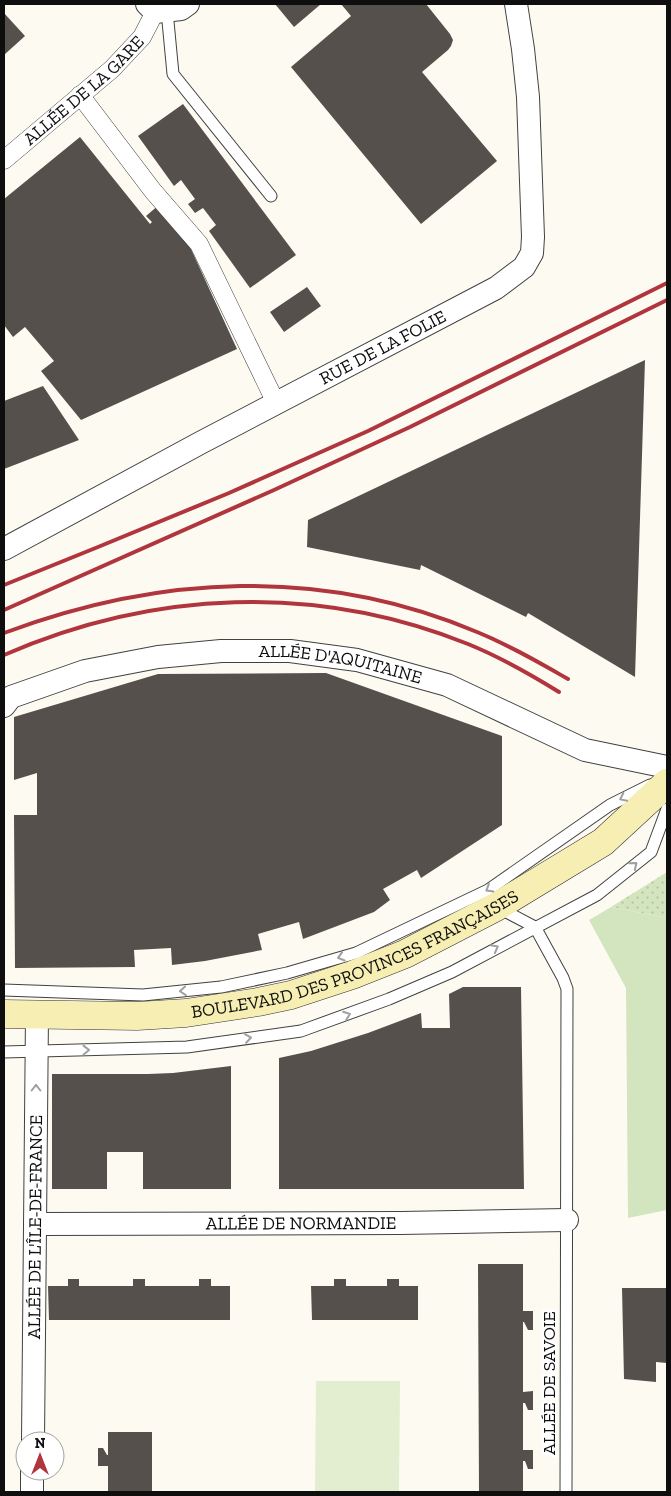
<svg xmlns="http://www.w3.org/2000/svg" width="671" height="1496" font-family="'Zilla Slab',serif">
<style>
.grass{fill:url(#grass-dots)}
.park{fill:#d3e5be}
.pitch{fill:#e3edcf}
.building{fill:#56504c}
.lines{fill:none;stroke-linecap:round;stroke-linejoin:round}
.service-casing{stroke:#414141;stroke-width:13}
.pedestrian-casing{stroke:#414141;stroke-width:19}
.minor-casing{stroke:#414141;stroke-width:24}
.secondary-casing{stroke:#303030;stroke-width:29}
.service{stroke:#fff;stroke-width:11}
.pedestrian{stroke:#fff;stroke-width:18}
.minor{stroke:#fff;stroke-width:22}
.secondary{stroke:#f6eeb3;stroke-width:28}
.rail{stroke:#b0353d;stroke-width:4}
.oneway{stroke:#9f9f9f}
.labels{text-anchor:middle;stroke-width:5;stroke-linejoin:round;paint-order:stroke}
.street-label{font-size:18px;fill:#0e0e0e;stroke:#fff}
</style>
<defs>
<pattern id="grass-dots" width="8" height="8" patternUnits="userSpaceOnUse" patternTransform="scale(1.25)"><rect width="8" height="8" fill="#d3e5be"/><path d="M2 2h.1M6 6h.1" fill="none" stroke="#b4c3a2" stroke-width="1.8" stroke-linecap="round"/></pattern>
</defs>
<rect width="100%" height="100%" fill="#fdfbf1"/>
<polygon class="grass" points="667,872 667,918 611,907"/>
<polygon class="park" points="611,907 667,918 667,1210 628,1218 626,988 589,920"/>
<polygon class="pitch" points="316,1381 400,1381 399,1492 315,1492"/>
<g class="building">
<polygon points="275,4 321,4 294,27"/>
<polygon points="341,4 426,4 450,34 453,40 451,46 448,50 422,72 497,161 421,224 291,67 351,16"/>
<polygon points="4,13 25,36 4,55"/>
<polygon points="183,104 296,255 250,288 209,231 216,225 203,208 195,213 188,204 195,199 181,180 174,186 138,136"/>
<polygon points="80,137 150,224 152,222 146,216 160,204 190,247 237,349 81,420 41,371 54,361 25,327 13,337 4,325 4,199"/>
<polygon points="307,287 321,306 284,332 270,312"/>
<polygon points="645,360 635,677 528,613 526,617 421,565 420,570 307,547 308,520"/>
<polygon points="43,386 79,440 4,469 4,401"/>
<polygon points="326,673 502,736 502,825 421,878 417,870 383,889 390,900 374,912 303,939 299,922 258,934 262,950 205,961 172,965 171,948 134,950 135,967 15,968 14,815 37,815 37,773 14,780 14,717 158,674"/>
<polygon points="463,987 521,987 524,1189 279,1189 279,1058 311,1051 368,1033 421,1013 422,1028 450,1028 449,994"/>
<polygon points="231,1066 231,1189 143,1189 143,1152 107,1152 107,1189 52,1189 52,1074 148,1074 173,1073"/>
<polygon points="478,1264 523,1264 523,1311 533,1311 533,1330 528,1330 524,1322 523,1322 523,1392 533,1391 533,1410 528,1410 525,1403 523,1403 523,1450 533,1450 533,1469 528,1469 525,1461 523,1461 523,1492 479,1492"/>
<polygon points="68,1279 79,1279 79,1286 133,1286 133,1279 145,1279 145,1286 199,1286 199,1279 211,1279 211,1286 230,1286 230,1320 49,1320 48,1286 68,1286"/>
<polygon points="334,1279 346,1279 346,1286 387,1286 387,1279 399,1279 399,1286 418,1286 418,1320 312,1320 311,1286 334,1286"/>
<polygon points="622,1288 667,1288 667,1363 656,1362 656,1382 624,1379"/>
<polygon points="108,1432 152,1432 152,1492 108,1492 108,1466 98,1466 98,1448 103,1448 107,1455 108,1455"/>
</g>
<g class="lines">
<g class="service-casing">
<g id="service">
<polyline points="167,11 173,74 271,196"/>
<polyline points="497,907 535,927 563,978 567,989 566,1492"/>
<polyline points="4,990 143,995 221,987 287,973 356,953 488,890 610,805 650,785"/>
<polyline points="4,1052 187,1047 301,1031 389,999 452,972 597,895 651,852 667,809"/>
</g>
</g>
<g class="pedestrian-casing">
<g id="pedestrian">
<polyline points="80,95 153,191 199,244 276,403"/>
<path id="s1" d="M 4,160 L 112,69 L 142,37 L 155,12"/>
</g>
</g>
<g class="minor-casing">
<g id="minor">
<polyline points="147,4 155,12 181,9 188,4"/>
<path id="s2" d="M 4,549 L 202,442 L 496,288 L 524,267 L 532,253 L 533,237 L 528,97 L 523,49 L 516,4"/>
<path id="s3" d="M 4,706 L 11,697 L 85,671 L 158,657 L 221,651 L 290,651 L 357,660 L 447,685 L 585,750 L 667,767"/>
<path id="s4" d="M 35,1224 L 401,1223 L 567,1220"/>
<path id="s5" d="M 33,1441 L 37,1014"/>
<polyline points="32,1492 32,1471"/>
</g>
</g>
<g class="secondary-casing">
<g id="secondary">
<path id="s6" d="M 4,1014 L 137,1016 L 186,1013 L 258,1002 L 291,995 L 352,975 L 405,954 L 496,907 L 603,842 L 667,783"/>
</g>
</g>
<use href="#service" class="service"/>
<use href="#pedestrian" class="pedestrian"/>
<use href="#minor" class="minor"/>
<use href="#secondary" class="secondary"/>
<g class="rail">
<polyline points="4,585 98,547 229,493 368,431 667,283"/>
<polyline points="4,610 274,490 410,427 667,300"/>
<path d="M 4,633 C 159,575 322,566 477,632 C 509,645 538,662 568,679"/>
<path d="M 4,655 C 153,590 316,583 468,644 C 500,657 530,674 559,692"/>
</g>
</g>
<defs><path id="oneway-chevron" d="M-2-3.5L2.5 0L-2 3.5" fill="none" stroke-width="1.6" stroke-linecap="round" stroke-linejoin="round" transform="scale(1.25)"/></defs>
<g class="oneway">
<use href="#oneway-chevron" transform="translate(623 798) rotate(154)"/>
<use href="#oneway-chevron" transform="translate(634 865) rotate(-39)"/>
<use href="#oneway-chevron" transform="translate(489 889) rotate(149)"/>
<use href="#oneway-chevron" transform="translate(495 948) rotate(-28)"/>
<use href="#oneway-chevron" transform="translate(341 957) rotate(163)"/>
<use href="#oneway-chevron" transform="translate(183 991) rotate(175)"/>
<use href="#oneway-chevron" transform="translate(347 1015) rotate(-20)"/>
<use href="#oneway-chevron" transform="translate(248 1038) rotate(-8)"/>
<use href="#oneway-chevron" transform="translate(86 1050) rotate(-1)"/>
<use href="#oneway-chevron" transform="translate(36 1088) rotate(-90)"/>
</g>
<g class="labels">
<g class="street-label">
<text dy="6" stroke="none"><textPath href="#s1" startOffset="106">ALLÉE DE LA GARE</textPath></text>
<text dy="6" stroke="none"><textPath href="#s2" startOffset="429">RUE DE LA FOLIE</textPath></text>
<text dy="6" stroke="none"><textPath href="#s3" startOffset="348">ALLÉE D'AQUITAINE</textPath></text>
<text dy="6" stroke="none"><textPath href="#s6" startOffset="362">BOULEVARD DES PROVINCES FRANÇAISES</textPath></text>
<text dy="6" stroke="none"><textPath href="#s4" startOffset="266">ALLÉE DE NORMANDIE</textPath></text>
<text dy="6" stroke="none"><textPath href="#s5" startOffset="214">ALLÉE DE L'ÎLE-DE-FRANCE</textPath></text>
<text transform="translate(549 1383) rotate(-90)" y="6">ALLÉE DE SAVOIE</text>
</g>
</g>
<rect width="671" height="1496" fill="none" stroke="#0e0e0e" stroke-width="10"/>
<g transform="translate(40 1456)"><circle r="24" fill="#ffffff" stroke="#9f9f9f"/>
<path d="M0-4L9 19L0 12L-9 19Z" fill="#b0353d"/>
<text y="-8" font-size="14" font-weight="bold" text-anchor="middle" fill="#0e0e0e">N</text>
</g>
</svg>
